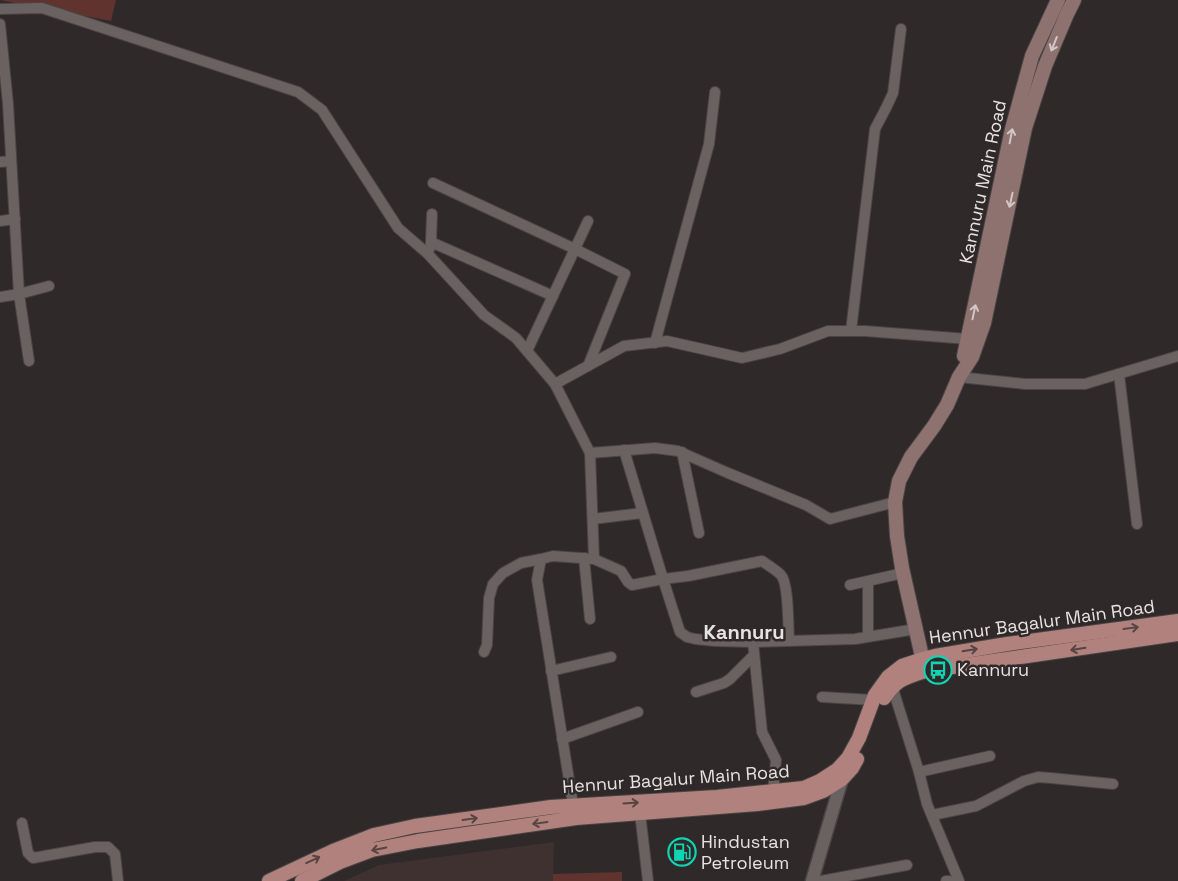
<svg xmlns="http://www.w3.org/2000/svg" width="1178" height="881" font-family="'Space Grotesk',sans-serif">
<style>
.built{fill:#3e3130}
.green{fill:#60332f}
.lines{fill:none;stroke-linecap:round;stroke-linejoin:round}
.minor-casing{stroke:#4a4443;stroke-width:12}
.tertiary-casing{stroke:#4a4443;stroke-width:15}
.secondary-casing{stroke:#4a4443;stroke-width:16}
.primary-casing{stroke:#4a4443;stroke-width:16}
.minor{stroke:#6a6261;stroke-width:10}
.tertiary{stroke:#6a6261;stroke-width:12}
.secondary{stroke:#8e726f;stroke-width:14}
.primary{stroke:#b1827d;stroke-width:14}
.oneway{stroke:#d1c7c5}
.oneway2{stroke:#574442}
.labels{text-anchor:middle;stroke-width:5;stroke-linejoin:round;paint-order:stroke}
.street-label{font-size:18px;fill:#e7e3e2;stroke:#302929}
.poi-label{font-size:18px;fill:#e7e3e2;stroke:#302929;text-anchor:start}
.quarter-label{font-size:20px;font-weight:bold;fill:#e7e3e2;stroke:#302929}
</style>
<rect width="100%" height="100%" fill="#302929"/>
<polygon class="built" points="554,842 553,881 344,881 379,865"/>
<g class="green">
<polygon points="0,0 116,0 111,21"/>
<polygon points="622,872 622,881 553,881 553,874"/>
</g>
<g class="lines">
<g class="minor-casing">
<g id="minor">
<polyline points="0,9 42,8 298,92 322,110 398,228 428,254 484,315 516,338 555,384 624,346 667,341 742,358 780,349 828,331 865,331 968,339"/>
<polyline points="0,24 8,104 19,294 29,361"/>
<polyline points="0,162 11,161"/>
<polyline points="433,183 575,249 625,274 588,366"/>
<polyline points="0,221 15,219"/>
<polyline points="431,242 553,296"/>
<polyline points="430,248 431,242 432,214"/>
<polyline points="0,297 19,294 49,286"/>
<polyline points="851,331 875,129 886,108 893,93 901,29"/>
<polyline points="655,343 709,144 715,92"/>
<polyline points="527,351 588,221"/>
<polyline points="1119,374 1137,524"/>
<polyline points="959,377 1025,384 1085,384 1178,356"/>
<polyline points="555,384 590,453 594,559 553,556 541,559 537,580 574,811"/>
<polyline points="624,450 663,579 680,632 687,637 695,639 715,641 753,642 855,639 916,629"/>
<polyline points="682,452 699,533"/>
<polyline points="590,453 655,448 678,451 728,473 806,505 830,519 895,502"/>
<polyline points="593,519 642,513"/>
<polyline points="584,558 590,619"/>
<path d="M 594,559 L 621,571 L 628,582 L 632,585 L 663,579 L 688,576 L 762,561 C 768,565 776,570 781,575 C 789,584 788,627 789,641"/>
<polyline points="850,585 903,573"/>
<polyline points="868,636 868,581"/>
<polyline points="753,642 762,732 776,760 773,792"/>
<polyline points="484,652 487,645 489,598 493,584 503,573 521,563 541,559"/>
<polyline points="551,671 611,657"/>
<polyline points="892,686 919,772 927,804 959,881"/>
<polyline points="696,692 724,683 730,679 754,655"/>
<polyline points="822,697 874,700"/>
<polyline points="562,739 638,712"/>
<polyline points="919,772 990,756"/>
<polyline points="640,813 648,881"/>
<polyline points="932,815 976,806 1024,781 1038,777 1051,778 1113,784"/>
<polyline points="22,823 28,853 33,858 95,847 108,847 115,854 118,881"/>
<polyline points="821,881 907,865"/>
<polyline points="946,881 949,881"/>
</g>
</g>
<g class="tertiary-casing">
<polyline id="tertiary" points="812,881 842,779 840,774"/>
</g>
<g class="secondary-casing">
<g id="secondary">
<polyline points="964,356 1012,129 1032,56 1058,0"/>
<polyline points="925,670 902,568 897,536 895,502 899,481 911,457 934,426 947,405 959,377 972,357 984,323 1025,128 1045,66 1067,14 1074,0"/>
</g>
</g>
<g class="primary-casing">
<g id="primary">
<path d="M 884,698 C 897,679 904,678 925,671 L 1178,634"/>
<polyline points="269,881 333,851 374,835 415,826 551,807 717,797 804,788 820,781 837,770 848,758 859,738 875,695 888,677 902,666 923,659 935,656 1007,644 1178,621"/>
<polyline points="302,881 340,862 372,850 418,841 576,818 757,804 804,798 823,791 842,779 852,768 857,759"/>
</g>
</g>
<use href="#minor" class="minor"/>
<use href="#tertiary" class="tertiary"/>
<use href="#secondary" class="secondary"/>
<use href="#primary" class="primary"/>
</g>
<defs><path id="oneway-shaft" d="M-6 0H5M1.5-3L5.5 0L1.5 3" fill="none" stroke-width="1.6" stroke-linecap="round" stroke-linejoin="round" transform="scale(1.25)"/></defs>
<g class="oneway">
<use href="#oneway-shaft" transform="translate(1054 44) rotate(112)"/>
<use href="#oneway-shaft" transform="translate(1011 136) rotate(-79)"/>
<use href="#oneway-shaft" transform="translate(1011 200) rotate(102)"/>
<use href="#oneway-shaft" transform="translate(974 312) rotate(-78)"/>
</g>
<g class="oneway2">
<use href="#oneway-shaft" transform="translate(1131 628) rotate(-8)"/>
<use href="#oneway-shaft" transform="translate(1078 649) rotate(171)"/>
<use href="#oneway-shaft" transform="translate(970 650) rotate(-10)"/>
<use href="#oneway-shaft" transform="translate(631 803) rotate(-4)"/>
<use href="#oneway-shaft" transform="translate(470 819) rotate(-8)"/>
<use href="#oneway-shaft" transform="translate(540 823) rotate(172)"/>
<use href="#oneway-shaft" transform="translate(379 849) rotate(168)"/>
<use href="#oneway-shaft" transform="translate(313 860) rotate(-25)"/>
</g>
<defs>
<g id="bus-ring" transform="scale(1.4375)"><circle r="9.5" fill="#302929" stroke="#10d5b4" stroke-width="1.5"/><path d="M-5-6H5V4H4V6H2V4H-2V6H-4V4H-5ZM-3.5-4V0h7V-4ZM-3.5 1.2v1.5H-2V1.2ZM2 1.2v1.5H3.5V1.2Z" fill="#10d5b4"/></g>
<g id="fuel-ring" transform="scale(1.4375)"><circle r="9.5" fill="#302929" stroke="#10d5b4" stroke-width="1.5"/><path d="M-5.5-6h7V0h2V4h1.3V-2.5L3-4.5l.8-.8L6-3V5H2.5V1h-1V6h-7ZM-4.2-4.7v3.2H.2V-4.7Z" fill="#10d5b4"/></g>
</defs>
<g fill-rule="evenodd">
<use href="#bus-ring" x="938" y="670"/>
<use href="#fuel-ring" x="682" y="852"/>
</g>
<g class="labels">
<g class="street-label">
<text transform="translate(983 182) rotate(-78)" y="6">Kannuru Main Road</text>
<text transform="translate(1042 622) rotate(-8)" y="6">Hennur Bagalur Main Road</text>
<text transform="translate(676 779) rotate(-4)" y="6">Hennur Bagalur Main Road</text>
</g>
<g class="poi-label">
<text x="957" y="676">Kannuru</text>
<text x="701" y="848">Hindustan<tspan x="701" dy="21">Petroleum</tspan></text>
</g>
<g class="quarter-label">
<text x="744" y="639">Kannuru</text>
</g>
</g>
</svg>
